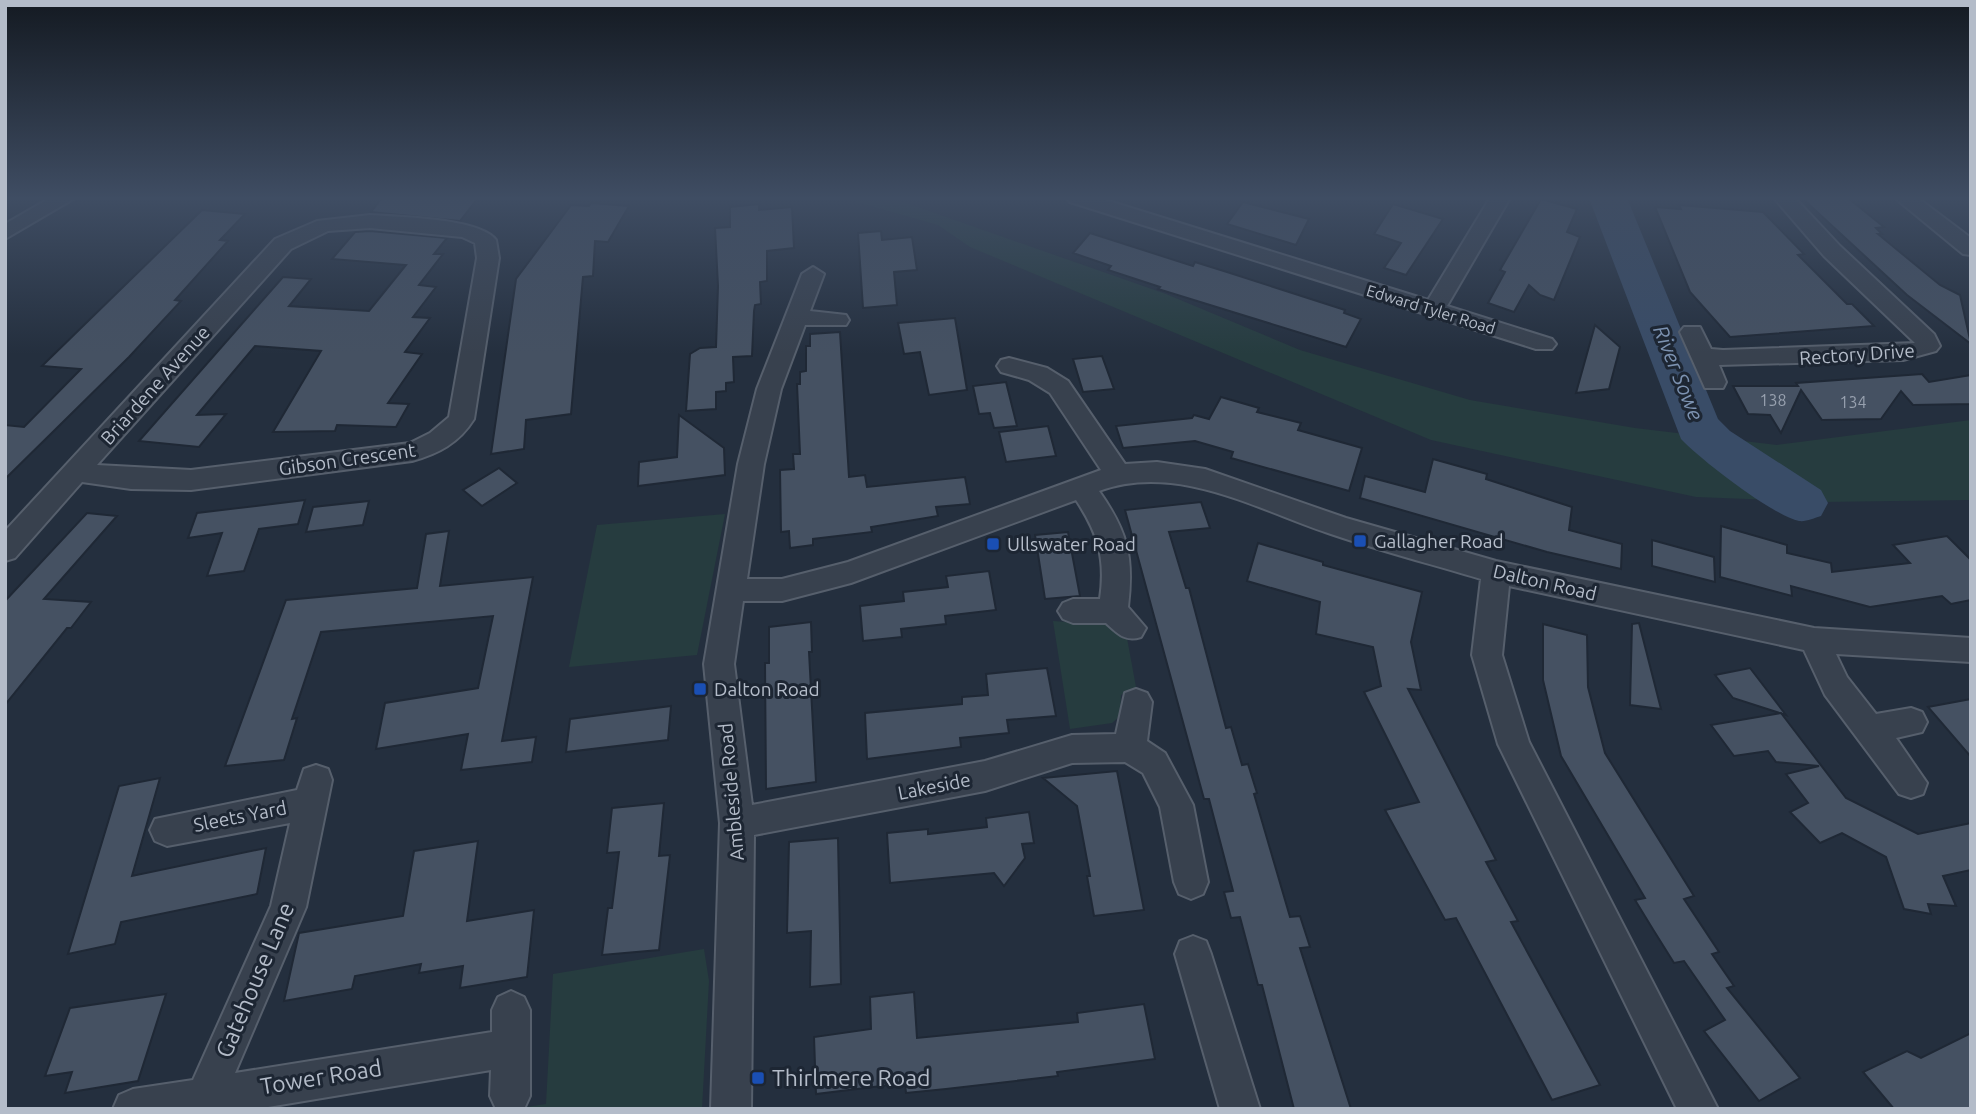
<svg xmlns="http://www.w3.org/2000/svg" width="1976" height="1114" font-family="Ubuntu,sans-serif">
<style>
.green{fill:#263c3f}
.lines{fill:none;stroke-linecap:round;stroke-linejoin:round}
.river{fill:#394c67;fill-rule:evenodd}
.building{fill:#455162;stroke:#1f2835;stroke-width:2}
.minor-casing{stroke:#565f6c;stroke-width:4}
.minor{fill:#38414e;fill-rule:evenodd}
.transit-dot{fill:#1a4fb4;stroke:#1d2633;stroke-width:2.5}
.labels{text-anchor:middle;stroke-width:6;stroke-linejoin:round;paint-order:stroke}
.far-street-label{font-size:16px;fill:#b4bcc9;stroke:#1d2633}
.number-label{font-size:16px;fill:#98a1af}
.street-label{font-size:19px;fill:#b4bcc9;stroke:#1d2633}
.poi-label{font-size:19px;fill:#b4bcc9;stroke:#1d2633;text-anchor:start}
.water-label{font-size:21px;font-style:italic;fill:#7c92b1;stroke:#1d2633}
.near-street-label{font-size:23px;fill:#b4bcc9;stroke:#1d2633}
.near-poi-label{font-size:23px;fill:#b4bcc9;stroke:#1d2633;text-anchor:start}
</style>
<rect width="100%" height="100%" fill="#242f3e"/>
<g class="green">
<polygon points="843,198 892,198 1166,294 1300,350 1470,400 1635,428 1777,445 1971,420 1971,500 1821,502 1696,497 1431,440 970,247 938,225"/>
<polygon points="725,514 697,655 569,667 597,525"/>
<polygon points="1053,621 1108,625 1127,638 1136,687 1121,695 1120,716 1112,723 1070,729"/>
<polygon points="704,949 709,981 702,1109 513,1109 546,1104 553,974"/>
</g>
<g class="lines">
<path class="river" d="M 1589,198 L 1627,198 L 1718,419 L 1730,431 L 1821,490 L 1828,503 L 1821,516 C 1814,518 1806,522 1799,521 C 1772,515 1701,460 1681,439 Z"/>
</g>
<g class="building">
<polygon points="382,198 478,198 460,221 371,212"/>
<polygon points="1802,198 1848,198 1884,227 1876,228 1882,234 1878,234 1940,285 1960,295 1971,344 1907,295"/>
<polygon points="1541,199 1577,209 1567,232 1580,237 1554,300 1540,295 1529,285 1514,312 1488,303 1505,272 1500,270"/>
<polygon points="1243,202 1309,219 1296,245 1227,224"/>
<polygon points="591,203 629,206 608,242 595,241 593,276 583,277 571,414 526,420 524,449 491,454 516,279 571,205 589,206"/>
<polygon points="759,204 759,210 792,207 794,248 767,251 767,281 760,282 761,304 755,305 754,311 752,356 733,357 734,382 726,383 726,391 716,392 716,409 686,411 690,354 700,348 716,347 718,286 715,228 730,227 730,207"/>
<polygon points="1393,204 1443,219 1406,275 1384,268 1401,243 1374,234"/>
<polygon points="1679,205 1763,212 1804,254 1798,255 1847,304 1852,304 1874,326 1730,337 1690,292 1655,207 1681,209"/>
<polygon points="202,210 245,214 220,240 228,241 175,300 181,301 129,357 5,479 5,425 24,427 81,369 42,366"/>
<polygon points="370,231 447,238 434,254 443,254 419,285 436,287 413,317 430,318 405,352 422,354 388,403 409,404 396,427 337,425 335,431 273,432 321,351 255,346 197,415 226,414 199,447 139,441 283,277 311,279 289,306 369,311 406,265 332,259 355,232"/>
<polygon points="881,231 882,240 912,237 917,270 894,272 897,305 863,308 858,233"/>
<polygon points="1090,233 1193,266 1195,262 1227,272 1345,310 1344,313 1361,319 1346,347 1158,289 1160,287 1108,270 1111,266 1073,253"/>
<polygon points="955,318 967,390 929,395 920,352 904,354 898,323"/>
<polygon points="1595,325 1620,347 1609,389 1576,393"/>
<polygon points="840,332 849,477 865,475 867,487 965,477 970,504 936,507 938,516 871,527 872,532 813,539 813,545 790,548 789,531 781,532 780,470 794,469 793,454 800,454 797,384 800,384 800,372 806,371 806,346 810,346 810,334"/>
<polygon points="1102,356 1114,389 1083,392 1073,359"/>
<polygon points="1922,374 1929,382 1971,375 1971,404 1913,405 1901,391 1881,419 1822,420 1801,390 1781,433 1770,415 1748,414 1733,386 1798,386 1796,383"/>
<polygon points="1006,382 1017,426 994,428 990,413 979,414 973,386"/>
<polygon points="1221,397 1259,408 1257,412 1301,423 1298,430 1362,448 1349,491 1231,458 1233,452 1195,441 1123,448 1116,426 1192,418 1194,415 1209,419"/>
<polygon points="679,415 724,448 725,475 638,486 639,462 677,457"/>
<polygon points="1048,426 1056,456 1006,462 999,432"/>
<polygon points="1433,459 1487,474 1486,479 1572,507 1569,530 1622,544 1621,569 1547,552 1360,498 1365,476 1425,492"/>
<polygon points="499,468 517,483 482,506 463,490"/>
<polygon points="305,500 298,524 259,529 244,571 207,576 222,533 188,538 197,513"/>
<polygon points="369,501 363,525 306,532 313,507"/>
<polygon points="1201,502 1210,528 1169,532 1186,588 1189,588 1226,728 1231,727 1242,765 1248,764 1257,793 1254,794 1290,917 1300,916 1310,947 1300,948 1351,1109 1294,1109 1262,985 1258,985 1240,917 1231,918 1224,892 1233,891 1209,799 1204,799 1125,510"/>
<polygon points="87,513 117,516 44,599 91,602 71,628 67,628 5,705 5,601"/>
<polygon points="1721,526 1787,545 1787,553 1831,563 1832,572 1910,563 1893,545 1947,536 1971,560 1971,600 1951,604 1942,596 1870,607 1791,586 1792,596 1720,577"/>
<polygon points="449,531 440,586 533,577 502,741 536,737 532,762 461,770 468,734 376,749 385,703 478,688 493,616 321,632 292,719 297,718 284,760 225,766 286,600 417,588 426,534"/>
<polygon points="1068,532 1080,596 1045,599 1035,535"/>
<polygon points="1652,540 1714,557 1715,582 1652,566"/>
<polygon points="1258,543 1323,562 1323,565 1422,592 1411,642 1421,690 1408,689 1496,860 1486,862 1518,921 1511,922 1600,1085 1552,1100 1456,918 1445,920 1385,810 1419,802 1364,692 1381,686 1373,647 1316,634 1320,602 1247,581"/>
<polygon points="989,571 996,610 945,616 946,624 901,629 902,637 863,641 860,606 904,601 903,592 948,587 946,576"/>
<polygon points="811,622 812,652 809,652 816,782 766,789 765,663 769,663 769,627"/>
<polygon points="1639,623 1661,709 1630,705 1632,624"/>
<polygon points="1543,624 1587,635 1588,687 1605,753 1694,896 1684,899 1719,952 1712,954 1734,986 1727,988 1800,1078 1759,1101 1704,1031 1725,1020 1684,961 1674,963 1654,931 1635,900 1645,898 1561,756 1543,680"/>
<polygon points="1047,668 1056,716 1007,720 1009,733 960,738 961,747 867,759 865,713 962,704 962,697 988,695 986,674"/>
<polygon points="1750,668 1786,715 1733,698 1715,675"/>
<polygon points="1971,699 1971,757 1928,707"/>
<polygon points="671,706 668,740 566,752 570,719"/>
<polygon points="1781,713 1846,798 1918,834 1971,823 1971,870 1943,876 1956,906 1928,904 1931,914 1904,909 1886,857 1842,833 1820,843 1790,812 1808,803 1786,774 1819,766 1776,762 1768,751 1734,756 1711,725"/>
<polygon points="1117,771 1144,910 1094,916 1087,876 1090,876 1077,806 1043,778"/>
<polygon points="160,778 132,876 266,848 257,894 121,922 115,944 68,954 119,786"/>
<polygon points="664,803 659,856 670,855 659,950 602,955 608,908 612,908 619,852 607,853 612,808"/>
<polygon points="1029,812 1034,843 1022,844 1025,858 1004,886 994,873 890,883 887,833 928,829 928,834 987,827 986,818"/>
<polygon points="838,838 841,984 810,987 811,931 787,933 789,842"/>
<polygon points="478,841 467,921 534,910 527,977 460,988 463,966 419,973 421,964 355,976 352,989 284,1001 299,933 403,916 414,851"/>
<polygon points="914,992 917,1038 1078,1022 1077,1013 1144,1004 1155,1059 1057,1072 1058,1076 946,1089 906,1093 905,1083 816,1094 814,1037 871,1029 870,997"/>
<polygon points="166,994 138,1081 65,1093 72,1072 45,1076 70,1008"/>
<polygon points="1971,1033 1971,1109 1894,1109 1863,1072 1907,1051 1921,1058"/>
</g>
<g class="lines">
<g class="minor-casing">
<g id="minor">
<polygon points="50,198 75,198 5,239 5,224"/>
<polygon points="1067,198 1099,198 1428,300 1490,198 1510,198 1447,306 1552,339 1556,344 1552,349 1536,349 1070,202"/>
<polygon points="1774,198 1795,198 1840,246 1934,334 1940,346 1936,351 1903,360 1719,365 1726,382 1723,388 1705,388 1680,332 1684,327 1700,327 1711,349 1723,350 1915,343 1824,256"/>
<polygon points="1895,198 1918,198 1971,238 1971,255 1963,254"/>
<path d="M 370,215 C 397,217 480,218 496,240 L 499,258 L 474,419 C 459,443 438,454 412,461 L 191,490 L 131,489 L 82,482 L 15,558 L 5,561 L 5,531 L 275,239 L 317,221 ZM 370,228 L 462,237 L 475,243 L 477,258 L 449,417 L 430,433 L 410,443 L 191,470 L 97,465 L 291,249 L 328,231 Z"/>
<path d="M 813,267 L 824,274 L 810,311 L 846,315 L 849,320 L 846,325 L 805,325 L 781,389 L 764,464 L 747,579 L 782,579 L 848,562 L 1101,470 L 1050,393 L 1029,380 L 1001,372 L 997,366 L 1001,360 L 1009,358 L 1047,368 L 1068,381 L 1125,464 L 1157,462 L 1205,469 L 1346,518 L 1496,561 L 1814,628 L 1971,638 L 1971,662 L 1836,654 L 1847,677 L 1876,714 L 1911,708 L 1922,712 L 1927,722 L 1922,732 L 1896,738 L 1927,783 L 1923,794 L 1911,798 L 1899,794 L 1825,695 L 1804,650 L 1509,586 L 1502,655 L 1529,742 L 1718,1109 L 1677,1109 L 1498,744 L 1472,655 L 1481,579 C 1431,564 1381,551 1331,534 C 1258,510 1177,462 1099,491 C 1128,532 1134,557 1128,607 L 1146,628 L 1141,637 C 1125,642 1118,634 1106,623 L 1073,623 L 1063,619 L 1058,611 L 1063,603 L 1073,599 L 1100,599 C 1106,559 1098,533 1076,500 L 851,583 L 782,601 L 743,601 L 734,664 L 752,805 L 985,761 L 1072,735 L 1116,734 L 1125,693 L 1136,689 L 1147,693 L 1152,702 L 1147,741 L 1165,753 L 1193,805 L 1208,882 L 1203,894 L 1191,899 L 1179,894 L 1174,882 L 1160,807 L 1143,773 L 1125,762 L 1072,763 L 985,791 L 754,835 L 751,1109 L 711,1109 L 720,823 L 704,664 L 738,464 L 757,389 L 802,274 Z"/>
<polygon points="316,765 328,769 332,780 306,907 235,1073 492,1032 492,1010 498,997 511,991 524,997 530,1010 530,1096 524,1109 496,1109 490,1096 491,1070 256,1109 113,1109 119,1095 133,1089 193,1080 271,906 290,823 167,846 155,841 150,830 155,819 297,790 304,769"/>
<polygon points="1193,936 1206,941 1211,954 1260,1109 1220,1109 1175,954 1180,941"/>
</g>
</g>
<use href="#minor" class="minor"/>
</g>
<linearGradient id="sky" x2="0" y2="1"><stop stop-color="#141a22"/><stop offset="0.56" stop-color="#3f4d63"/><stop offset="1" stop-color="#3f4d63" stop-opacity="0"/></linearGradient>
<rect width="1976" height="354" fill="url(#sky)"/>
<g class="transit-dot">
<rect x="1353" y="534" width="14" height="14" rx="3.5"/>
<rect x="986" y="537" width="14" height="14" rx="3.5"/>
<rect x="693" y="682" width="14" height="14" rx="3.5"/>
<rect x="751" y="1071" width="14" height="14" rx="3.5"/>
</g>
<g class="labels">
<g class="far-street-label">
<text transform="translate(1431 309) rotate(17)" y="6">Edward Tyler Road</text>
</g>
<g class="number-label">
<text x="1773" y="406">138</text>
<text x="1853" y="408">134</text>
</g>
<g class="street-label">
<text transform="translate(1857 354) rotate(-4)" y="7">Rectory Drive</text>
<text transform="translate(155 385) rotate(-48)" y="7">Briardene Avenue</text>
<text transform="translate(347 459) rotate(-8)" y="7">Gibson Crescent</text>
<text transform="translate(1545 582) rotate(13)" y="7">Dalton Road</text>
<text transform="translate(934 786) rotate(-11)" y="7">Lakeside</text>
<text transform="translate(731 792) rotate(-95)" y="7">Ambleside Road</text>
<text transform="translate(240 816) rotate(-11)" y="7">Sleets Yard</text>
</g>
<g class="poi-label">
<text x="1374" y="548">Gallagher Road</text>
<text x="1007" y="551">Ullswater Road</text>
<text x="714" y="696">Dalton Road</text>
</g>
<g class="water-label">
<text transform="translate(1678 373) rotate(68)" y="7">River Sowe</text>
</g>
<g class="near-street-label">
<text transform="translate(255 980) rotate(-67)" y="8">Gatehouse Lane</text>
<text transform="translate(321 1077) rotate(-9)" y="8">Tower Road</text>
</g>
<g class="near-poi-label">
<text x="772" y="1086">Thirlmere Road</text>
</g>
</g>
<rect width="1976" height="1114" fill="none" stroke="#b4bcc9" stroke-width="14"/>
</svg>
